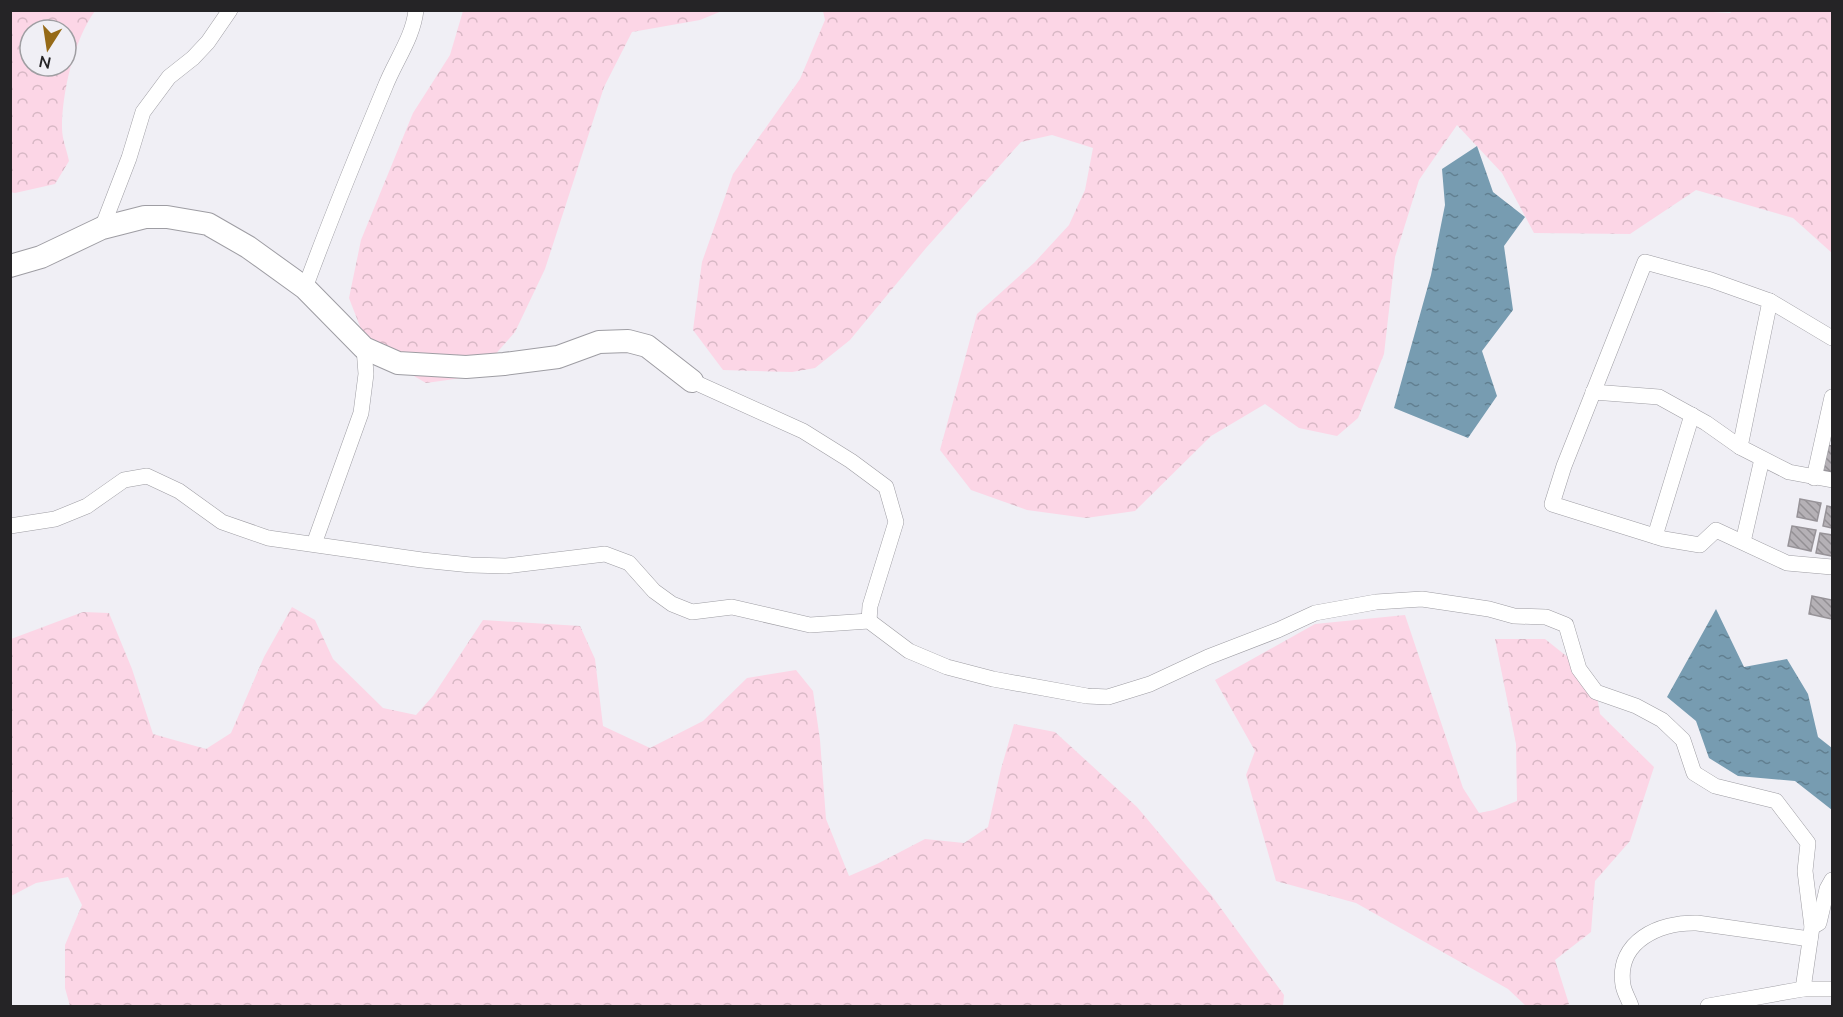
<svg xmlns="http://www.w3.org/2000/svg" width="1843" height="1017" font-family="'Nunito Sans',sans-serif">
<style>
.forest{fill:url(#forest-crowns);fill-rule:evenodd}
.water{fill:url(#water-ripples)}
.building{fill:url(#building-back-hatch);stroke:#979398;stroke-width:1.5}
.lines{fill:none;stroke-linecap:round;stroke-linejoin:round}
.street-casing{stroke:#9e9da3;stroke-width:16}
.secondary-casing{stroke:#9e9da3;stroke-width:24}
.street{stroke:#fff;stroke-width:15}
.secondary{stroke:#fff;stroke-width:22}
</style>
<defs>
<pattern id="forest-crowns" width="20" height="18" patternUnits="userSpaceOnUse" patternTransform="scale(1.5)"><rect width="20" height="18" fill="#fcd6e6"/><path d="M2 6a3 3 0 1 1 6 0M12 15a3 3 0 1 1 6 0" fill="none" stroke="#d8b8c5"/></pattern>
<pattern id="water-ripples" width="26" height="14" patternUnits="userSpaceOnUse" patternTransform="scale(1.5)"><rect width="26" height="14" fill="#779cb1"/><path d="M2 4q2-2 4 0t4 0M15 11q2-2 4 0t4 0" fill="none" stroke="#617f90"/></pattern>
<pattern id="building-back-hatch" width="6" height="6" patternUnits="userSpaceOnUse" patternTransform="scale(1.5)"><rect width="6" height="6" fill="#b5b1b6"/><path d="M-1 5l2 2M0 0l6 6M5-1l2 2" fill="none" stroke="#939094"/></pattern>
</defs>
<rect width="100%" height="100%" fill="#f0eff5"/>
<g class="forest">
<polygon points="1679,10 1730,13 1733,10 1832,11 1832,253 1793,218 1696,190 1630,234 1534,233 1502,173 1457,125 1419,180 1395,257 1384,354 1358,418 1337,436 1299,428 1265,404 1211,436 1135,511 1086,518 1027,510 971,490 940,450 977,314 1035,262 1069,225 1085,190 1093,148 1052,135 1021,142 926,248 850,340 815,368 792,372 723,370 693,330 702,262 733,174 800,79 825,20 823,11"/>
<path d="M 10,11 L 95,11 C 74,39 62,93 62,128 C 62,139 67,151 69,161 L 55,184 L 15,193 L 10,192 ZM 30,30 L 66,30 L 66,66 L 30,66 Z"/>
<polygon points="463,11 722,11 700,20 632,32 604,87 545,269 515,332 476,376 426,383 369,350 349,298 361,240 413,113 450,55"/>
<polygon points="292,607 315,620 333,659 383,708 416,715 433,696 483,620 580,626 595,659 603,726 650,748 703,721 747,678 796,670 813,691 820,740 826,819 849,876 877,864 925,839 964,843 988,827 1001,769 1014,724 1055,732 1137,807 1212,896 1284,995 1283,1006 70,1006 65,988 65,945 82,905 68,877 36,883 11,896 11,639 83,612 109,613 132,669 153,734 206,749 231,733 264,657"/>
<polygon points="1405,615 1463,788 1479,813 1494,810 1517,801 1516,744 1495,639 1545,639 1594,678 1600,714 1654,767 1630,841 1595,881 1591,932 1555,960 1569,1004 1563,1006 1526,1006 1508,989 1356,903 1276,881 1246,775 1255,751 1215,680 1315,624"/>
</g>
<g class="water">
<polygon points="1477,146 1493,192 1525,217 1504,246 1513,310 1482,351 1497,396 1468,438 1394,408 1431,275 1445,205 1442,169"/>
<polygon points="1716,609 1744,667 1787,659 1808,694 1818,737 1832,748 1832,810 1795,781 1738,776 1709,758 1696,721 1667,697"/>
</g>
<g class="building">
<polygon points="1824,445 1832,446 1832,472 1819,469"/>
<polygon points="1800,499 1821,503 1817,521 1797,517"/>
<polygon points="1827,506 1832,507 1832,528 1823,526"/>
<polygon points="1792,526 1816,530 1811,551 1788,546"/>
<polygon points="1820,533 1832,535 1832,556 1816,553"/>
<polygon points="1812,596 1832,600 1832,619 1809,614"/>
</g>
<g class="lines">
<g class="street-casing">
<g id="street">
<polyline points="102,228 129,158 143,112 169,77 193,58 208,42 230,10"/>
<path d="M 305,288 C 330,220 357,154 385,87 C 395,61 413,38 416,10"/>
<polyline points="1770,301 1832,338"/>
<polyline points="692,381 803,431 851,461 886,487 896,522 870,606 869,621"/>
<polyline points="1593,392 1659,397 1706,423 1740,447"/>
<polyline points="1814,478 1832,397"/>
<polyline points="1832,480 1789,472 1740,447 1770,301 1711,280 1645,262 1564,466 1552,504 1664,539 1700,545 1716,530 1787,563 1832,567"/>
<polyline points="10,526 55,519 87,506 124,480 147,476 179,491 222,522 268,538 422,560 471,565 506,566 605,554 629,563 654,591 672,604 692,612 732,607 810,625 869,621 909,651 947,667 993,679 1087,696 1108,697 1150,684 1208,657 1278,630 1315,613 1376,602 1422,599 1489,609 1514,616 1546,617 1566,625 1579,669 1596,692 1636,706 1662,720 1683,740 1694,773 1715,786 1776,801 1808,843 1805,871 1812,927 1803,989"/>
<polyline points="1655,536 1692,415"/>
<polyline points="1743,542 1762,459"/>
<polyline points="314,544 361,413 366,374 364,348"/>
<polyline points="1812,927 1819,923 1827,889 1832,880"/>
<path d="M 1631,1006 C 1629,1000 1624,992 1623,985 C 1616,941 1660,922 1697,923 L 1810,939"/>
<polyline points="1708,1006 1803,989 1832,989"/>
</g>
</g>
<g class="secondary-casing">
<polyline id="secondary" points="10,266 41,257 102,228 145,217 167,217 208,224 248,247 305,288 364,348 398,363 466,367 504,364 558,357 599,342 628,341 647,346 692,381"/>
</g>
<use href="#street" class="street"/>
<use href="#secondary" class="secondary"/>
</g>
<rect width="1843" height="1017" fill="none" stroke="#252426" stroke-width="24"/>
<g transform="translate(48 48) rotate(192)"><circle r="28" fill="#f0eff5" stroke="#9f9ea2" stroke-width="1.5"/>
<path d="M0-4.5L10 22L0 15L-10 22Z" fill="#966a17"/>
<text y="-9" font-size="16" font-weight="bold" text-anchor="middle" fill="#252426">N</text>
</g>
</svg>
